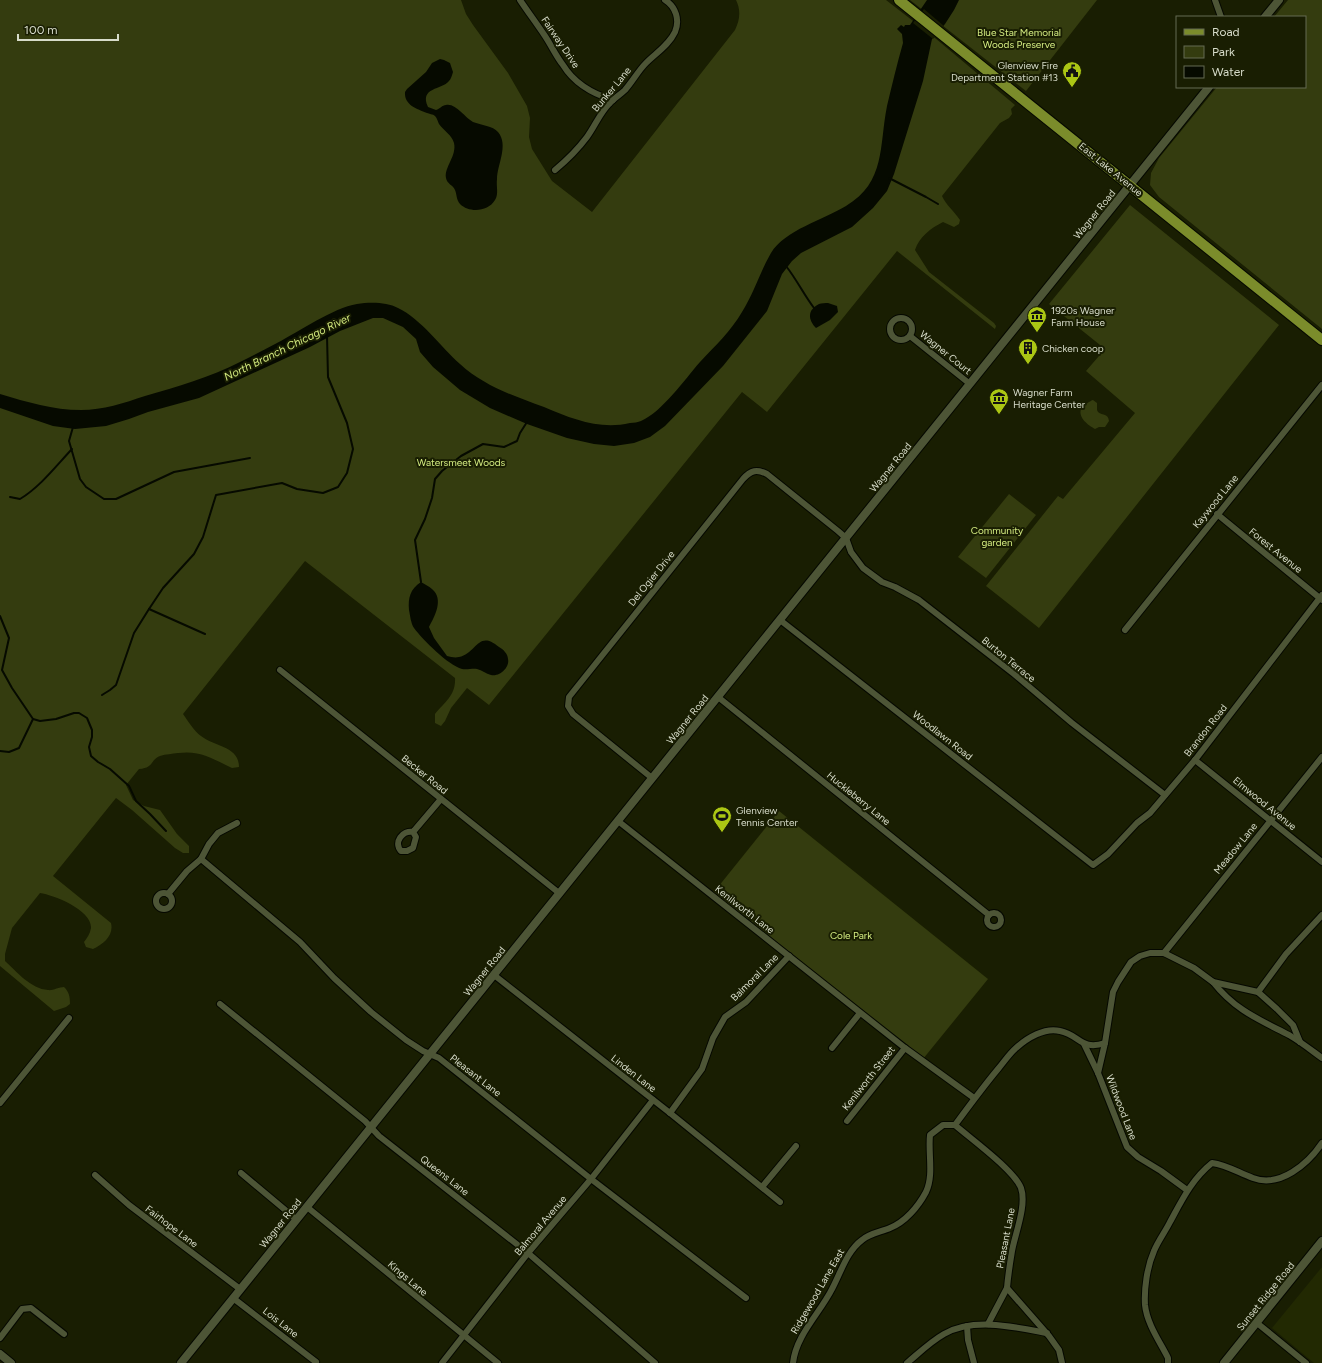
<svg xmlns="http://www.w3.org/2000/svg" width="1322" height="1363" font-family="Figtree,sans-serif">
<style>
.built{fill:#222902}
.green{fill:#343c0f}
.water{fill:#060a00}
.pier{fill:#191e02}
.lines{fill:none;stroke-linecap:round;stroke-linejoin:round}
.stream{stroke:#060a00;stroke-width:2}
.minor-casing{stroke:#050800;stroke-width:8}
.tertiary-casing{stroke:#050800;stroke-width:10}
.primary-casing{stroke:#050800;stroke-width:12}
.minor{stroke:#4d5536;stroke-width:6}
.tertiary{stroke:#4d5536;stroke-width:8}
.primary{stroke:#7b8c2b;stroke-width:10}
.labels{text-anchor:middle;stroke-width:4;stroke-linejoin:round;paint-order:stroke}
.park-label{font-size:10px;fill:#d4ec81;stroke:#191e02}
.street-label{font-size:10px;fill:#d7dcca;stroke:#191e02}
.poi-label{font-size:10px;fill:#d7dcca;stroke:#191e02;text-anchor:start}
.water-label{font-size:11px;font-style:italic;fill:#d3ea7f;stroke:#191e02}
</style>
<rect width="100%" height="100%" fill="#191e02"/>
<polygon class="built" points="1322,1267 1322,1363 1314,1363 1272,1328"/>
<g class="green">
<path d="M 0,0 L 461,0 L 466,14 L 473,25 L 508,73 L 527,106 L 530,118 L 529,137 L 532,149 L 552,181 L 592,212 L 735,30 C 740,20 741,10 736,0 L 886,0 L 935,38 L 1015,105 L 1011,109 L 1012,114 L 1009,118 L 1000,123 L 942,196 C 946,205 954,211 960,220 L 959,224 L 954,227 L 943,222 C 931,228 919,237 915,250 L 929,272 L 994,323 L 996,326 L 995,329 L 897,251 L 767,412 L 742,392 L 489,705 L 467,688 L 451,708 L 445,721 L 441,726 L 435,723 L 435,714 C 445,702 456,695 455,678 L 305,561 L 183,714 C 188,721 194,731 201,736 C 215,747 239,746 239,767 L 232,768 C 213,759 201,750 178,753 C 172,754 166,754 160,756 C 150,760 154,768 139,769 L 126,785 L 133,800 L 144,806 L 160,810 L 177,834 L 189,846 L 189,853 L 183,853 L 175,848 L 132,810 L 116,798 L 53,876 L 111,923 C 114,935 104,944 93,949 L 86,947 L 84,942 C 87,938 90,934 91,928 C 92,910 54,895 40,893 L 12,928 L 5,954 L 5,961 C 16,971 31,989 48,990 C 52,991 59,987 64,987 C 69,992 70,996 70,1004 L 66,1007 L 54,1011 L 0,966 Z"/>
<polygon points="910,0 1097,0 1026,91"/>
<polygon points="1288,0 1322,0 1322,329 1159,197 1150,185 1151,173 1159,158 1217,87 1305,87 1305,17 1274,17"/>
<polygon points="1130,205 1279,325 1039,628 986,586 1058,496 1063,499 1135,413 1086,371 1105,349 1049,304"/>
<path d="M 1093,400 L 1097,403 L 1097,410 L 1098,412 C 1103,416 1108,413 1109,421 L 1105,427 L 1099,427 L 1095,429 C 1088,425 1078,418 1081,409 C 1082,407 1091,400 1093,400 Z"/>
<polygon points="1009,494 1036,515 986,578 958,557"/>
<polygon points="779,811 988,979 923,1059 714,892"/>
</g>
<g class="water">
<path d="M 927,0 L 959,0 L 954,10 L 945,24 L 932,39 L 923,81 L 894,174 L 887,191 L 873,208 L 852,227 L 801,253 L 792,261 L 782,274 L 767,311 L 723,366 L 665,426 L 650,437 L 634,443 L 614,446 L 594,444 L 567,438 L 527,424 L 490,408 L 460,390 L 433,367 L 420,352 L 416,339 L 403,327 L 383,318 L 373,318 L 340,331 L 310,347 L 199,398 L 148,412 L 129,419 L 106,426 L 75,429 L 53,426 L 0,408 L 0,394 C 27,402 53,410 81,410 C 103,410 124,403 145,396 C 177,387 210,377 240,362 C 253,356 265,349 277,343 C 300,331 333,308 357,304 C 370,302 387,302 398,308 C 421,319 441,347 460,364 C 484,386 514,396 544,407 C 572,419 600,430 630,423 C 634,423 638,422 641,421 C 662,412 685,379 700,362 C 715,346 731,331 742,312 C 754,293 760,272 771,253 C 785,230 823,220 846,206 C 886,182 879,146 887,106 C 892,85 897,64 903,43 L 902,34 L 897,29 L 901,25 L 904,27 L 905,25 L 910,25 Z"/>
<path d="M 440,59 L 444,60 L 450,63 L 453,72 C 452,75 451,79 449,81 C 442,90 419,87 428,107 L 436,110 C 440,109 442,105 446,105 C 456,103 465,118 473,122 C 481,125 493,126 498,132 C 509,145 497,165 497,179 C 496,186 499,194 495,200 C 488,212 469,213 460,204 C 456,199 457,195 455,190 C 453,185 447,184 446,178 C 444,167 457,156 454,143 C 452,135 444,131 439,124 C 438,122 437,118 435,116 C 433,114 429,114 427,113 C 417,109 404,105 405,92 L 407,89 L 426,72 L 432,63 Z"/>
<path d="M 828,303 L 837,306 L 838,312 L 830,320 L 816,328 C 808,320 807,310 819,304 C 821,303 826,303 828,303 Z"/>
<path d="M 421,582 C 424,584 429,586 432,589 C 444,599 435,616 429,627 L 434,638 L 447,656 C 451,657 455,658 459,657 C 477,653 478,629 499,647 C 503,649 508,654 508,659 C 510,667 500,677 491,675 C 486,674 482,670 477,669 C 473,668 467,670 462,669 C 448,665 423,640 414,628 C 411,624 410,615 409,610 C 408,598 410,589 421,582 Z"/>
</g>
<polygon class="pier" points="924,9 944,26 933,39 913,23"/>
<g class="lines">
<g class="stream">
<polyline points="889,178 926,197 938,204"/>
<path d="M 786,266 C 797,280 804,295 814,308"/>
<polyline points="73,427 69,441 80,479 86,487 104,499 116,499 174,472 250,458"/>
<path d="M 10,497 L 20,499 C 40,487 56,466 72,449"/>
<polyline points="421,582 415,540 425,519 432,498 435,479 442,471 461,456 483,444 504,447 517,441 520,433 527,422"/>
<polyline points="0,616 9,638 2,670 12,688 33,719 40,721 56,719 74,713 79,713 87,718 92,730 92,737 89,747 91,756 98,762 110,769 129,786 136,801 150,814 166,831"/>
<polyline points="205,634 149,609 163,588 194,554 203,537 216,495 282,483 297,489 323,493 338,487 347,473 353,449 347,423 328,377 327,336"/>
<polyline points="102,695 110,690 116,685 134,633 149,609"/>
<polyline points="0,751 9,752 19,748 33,719"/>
</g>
<g class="minor-casing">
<g id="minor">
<path d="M 520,0 C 528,12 537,24 545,36 C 551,45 556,56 563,65 C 574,83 593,94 613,100"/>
<polyline points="1215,0 1221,17"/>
<path d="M 555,170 C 567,160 578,149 587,137 C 595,126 600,113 609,104 C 614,98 620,95 625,90 C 633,81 638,71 646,63 C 656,53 669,45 675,32 C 680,20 676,7 665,0"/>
<circle cx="901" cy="329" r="11"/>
<polyline points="910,336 970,384"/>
<polyline points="1217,514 1322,600"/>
<polyline points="780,620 1093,865 1108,854 1137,823 1150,813 1195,760 1322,595"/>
<polyline points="1125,630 1322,385"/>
<polyline points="280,670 559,893"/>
<polyline points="718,697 989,915"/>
<polyline points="1195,760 1322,862"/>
<path d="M 652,778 L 573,714 L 568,706 L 569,697 L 743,479 C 751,470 757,469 767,474 L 838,531 L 846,538 L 851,552 L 863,568 L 882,582 L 895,587 L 919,600 L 1014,674 L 1072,723 L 1165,795"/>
<polyline points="618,821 905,1048 974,1098"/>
<path d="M 413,832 L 416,837 L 413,848 L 407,851 L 401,851 C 393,842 403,830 413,832 L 441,799"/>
<polyline points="201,859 300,942 334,978 371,1012 406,1040 423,1051 439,1058 591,1179 746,1298"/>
<circle cx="164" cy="901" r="8"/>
<polyline points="168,894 187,871 201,859 209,844 218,833 237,823"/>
<circle cx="994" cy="920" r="7"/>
<polyline points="1164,953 1322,757"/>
<polyline points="494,975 670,1113 780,1202"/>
<path d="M 1213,982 C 1235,1010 1258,1019 1289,1035 C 1301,1042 1311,1050 1322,1058"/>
<polyline points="1258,992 1286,954 1322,915"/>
<polyline points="220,1004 365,1121 379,1136 528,1253 655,1363"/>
<polyline points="1084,1044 1098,1073 1127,1147 1138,1157 1161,1171 1187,1190"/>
<polyline points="832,1048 860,1013"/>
<polyline points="1098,1073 1105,1043 1113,992 1118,982 1131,962 1140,956 1150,953 1164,953 1194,968 1213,982 1258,992 1277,1009 1293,1025 1300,1042"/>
<polyline points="0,1103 69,1018"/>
<polyline points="670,1113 702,1069 713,1038 725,1017 746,1002 789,956"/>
<polyline points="847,1121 905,1048"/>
<path d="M 955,1125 C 971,1139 1014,1170 1021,1188 C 1027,1205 1015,1234 1012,1251 C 1010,1263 1008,1276 1007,1288 L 1049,1336 L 1059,1350 L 1062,1363"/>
<polyline points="241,1173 296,1219"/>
<polyline points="95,1175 129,1205 240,1289"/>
<polyline points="762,1187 796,1146"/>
<polyline points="307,1207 498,1363"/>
<polyline points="233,1298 316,1362"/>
<polyline points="1257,1323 1306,1363"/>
<polyline points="988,1324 1007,1288"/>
<polyline points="967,1326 968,1340 974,1363"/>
<polyline points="0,1338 22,1309 31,1308 64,1334"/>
<polyline points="442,1363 528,1253 591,1179 653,1100"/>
<path d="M 793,1363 C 796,1335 820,1313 832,1289 C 841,1272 847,1251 862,1240 C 870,1233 881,1232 890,1228 C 905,1222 918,1207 926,1192 C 934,1175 928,1154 930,1135 L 943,1125 L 955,1125 C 969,1106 983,1087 998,1069 C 1004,1062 1009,1054 1016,1048 C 1027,1038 1045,1027 1060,1031 C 1080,1035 1081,1051 1105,1043"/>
<path d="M 907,1363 C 919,1353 930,1342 944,1334 C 974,1317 1015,1327 1047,1333"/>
<path d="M 1168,1363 L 1168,1358 C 1160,1342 1147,1324 1145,1305 C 1144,1289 1147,1267 1154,1251 C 1158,1241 1165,1232 1170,1222 C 1182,1200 1192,1179 1212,1163 C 1227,1165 1239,1173 1253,1178 C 1280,1188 1308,1164 1322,1143"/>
</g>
</g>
<g class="tertiary-casing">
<g id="tertiary">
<polyline points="1265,17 1279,0"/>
<polyline points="0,1354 11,1363"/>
<polyline points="181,1363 1209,87"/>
<polyline points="1224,1363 1322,1241"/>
</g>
</g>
<g class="primary-casing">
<polyline id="primary" points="899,0 1322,340"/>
</g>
<use href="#minor" class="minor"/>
<use href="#tertiary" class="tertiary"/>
<use href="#primary" class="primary"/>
</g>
<defs>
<g id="civic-pin" transform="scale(1)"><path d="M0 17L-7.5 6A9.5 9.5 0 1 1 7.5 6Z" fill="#abc614" stroke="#191e02"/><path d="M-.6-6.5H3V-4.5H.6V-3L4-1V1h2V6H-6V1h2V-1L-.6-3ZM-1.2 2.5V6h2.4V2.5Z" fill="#111"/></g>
<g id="museum-pin" transform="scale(1)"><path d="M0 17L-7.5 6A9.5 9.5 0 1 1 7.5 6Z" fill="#abc614" stroke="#191e02"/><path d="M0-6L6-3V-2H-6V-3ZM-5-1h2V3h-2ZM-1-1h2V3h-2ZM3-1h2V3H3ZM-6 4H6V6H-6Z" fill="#111"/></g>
<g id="building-pin" transform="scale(1)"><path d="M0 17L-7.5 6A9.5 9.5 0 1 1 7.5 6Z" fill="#abc614" stroke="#191e02"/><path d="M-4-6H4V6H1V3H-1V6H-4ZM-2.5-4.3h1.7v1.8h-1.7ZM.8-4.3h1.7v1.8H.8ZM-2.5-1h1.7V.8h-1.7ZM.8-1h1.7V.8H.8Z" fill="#111"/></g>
<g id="stadium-pin" transform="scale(1)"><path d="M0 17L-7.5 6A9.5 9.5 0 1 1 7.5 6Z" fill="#abc614" stroke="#191e02"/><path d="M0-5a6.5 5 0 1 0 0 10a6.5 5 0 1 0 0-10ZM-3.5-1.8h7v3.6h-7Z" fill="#111"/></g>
</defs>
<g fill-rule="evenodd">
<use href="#civic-pin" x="1072" y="71"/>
<use href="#museum-pin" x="1037" y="316"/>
<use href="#building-pin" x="1028" y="348"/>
<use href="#museum-pin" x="999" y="398"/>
<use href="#stadium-pin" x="722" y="816"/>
</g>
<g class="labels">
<g class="park-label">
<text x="1019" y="36">Blue Star Memorial<tspan x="1019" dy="12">Woods Preserve</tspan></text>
<text x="461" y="466">Watersmeet Woods</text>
<text x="997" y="534">Community<tspan x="997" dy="12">garden</tspan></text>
<text x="851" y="939">Cole Park</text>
</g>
<g class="street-label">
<text transform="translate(561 42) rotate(56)" y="4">Fairway Drive</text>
<text transform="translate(611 89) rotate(-50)" y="4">Bunker Lane</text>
<text transform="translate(1111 169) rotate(39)" y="4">East Lake Avenue</text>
<text transform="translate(1094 214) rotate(-51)" y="4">Wagner Road</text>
<text transform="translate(946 352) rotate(39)" y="4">Wagner Court</text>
<text transform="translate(890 467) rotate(-51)" y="4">Wagner Road</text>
<text transform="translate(1215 501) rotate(-51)" y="4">Kaywood Lane</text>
<text transform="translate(1276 550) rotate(39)" y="4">Forest Avenue</text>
<text transform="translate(651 578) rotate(-51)" y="4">Del Ogier Drive</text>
<text transform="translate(1009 659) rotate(39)" y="4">Burton Terrace</text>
<text transform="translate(687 719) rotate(-51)" y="4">Wagner Road</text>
<text transform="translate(1205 730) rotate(-52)" y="4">Brandon Road</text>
<text transform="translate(943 735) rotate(38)" y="4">Woodlawn Road</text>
<text transform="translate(425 774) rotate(39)" y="4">Becker Road</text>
<text transform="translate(859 798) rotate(39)" y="4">Huckleberry Lane</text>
<text transform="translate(1265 803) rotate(39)" y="4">Elmwood Avenue</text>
<text transform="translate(1235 848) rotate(-51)" y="4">Meadow Lane</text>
<text transform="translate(745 909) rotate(38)" y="4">Kenilworth Lane</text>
<text transform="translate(484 971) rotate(-51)" y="4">Wagner Road</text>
<text transform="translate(754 977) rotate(-45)" y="4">Balmoral Lane</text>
<text transform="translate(634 1073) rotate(38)" y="4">Linden Lane</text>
<text transform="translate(476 1075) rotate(38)" y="4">Pleasant Lane</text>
<text transform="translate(868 1078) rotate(-52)" y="4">Kenilworth Street</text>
<text transform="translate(1122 1107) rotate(69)" y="4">Wildwood Lane</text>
<text transform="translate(445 1175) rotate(38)" y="4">Queens Lane</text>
<text transform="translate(280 1223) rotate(-51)" y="4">Wagner Road</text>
<text transform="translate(540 1225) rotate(-50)" y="4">Balmoral Avenue</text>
<text transform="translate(172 1226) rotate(37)" y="4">Fairhope Lane</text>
<text transform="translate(1005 1238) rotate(-79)" y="4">Pleasant Lane</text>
<text transform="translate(408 1278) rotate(40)" y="4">Kings Lane</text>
<text transform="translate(817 1291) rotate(-60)" y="4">Ridgewood Lane East</text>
<text transform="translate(1265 1296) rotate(-51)" y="4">Sunset Ridge Road</text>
<text transform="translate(281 1322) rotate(38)" y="4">Lois Lane</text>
</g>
<g class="poi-label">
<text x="1058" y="69" text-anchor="end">Glenview Fire<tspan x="1058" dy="12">Department Station #13</tspan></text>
<text x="1051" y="314">1920s Wagner<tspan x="1051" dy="12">Farm House</tspan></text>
<text x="1042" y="352">Chicken coop</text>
<text x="1013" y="396">Wagner Farm<tspan x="1013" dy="12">Heritage Center</tspan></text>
<text x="736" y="814">Glenview<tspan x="736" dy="12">Tennis Center</tspan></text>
</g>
<g class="water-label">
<text transform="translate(287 347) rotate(-26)" y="4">North Branch Chicago River</text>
</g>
</g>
<rect x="1176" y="16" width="130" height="72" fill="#191e02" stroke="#656a52"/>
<rect x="1184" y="29" width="20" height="6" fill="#7b8c2b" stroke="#656a52"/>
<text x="1212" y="36" font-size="12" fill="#d7dcca">Road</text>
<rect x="1184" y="46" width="20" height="12" fill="#343c0f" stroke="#656a52"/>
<text x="1212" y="56" font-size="12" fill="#d7dcca">Park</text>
<rect x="1184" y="66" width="20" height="12" fill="#060a00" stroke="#656a52"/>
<text x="1212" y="76" font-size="12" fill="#d7dcca">Water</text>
<path d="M18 34v6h100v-6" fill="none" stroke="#d7dcca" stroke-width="2"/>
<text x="24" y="34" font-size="12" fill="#d7dcca" stroke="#191e02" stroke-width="3" paint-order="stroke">100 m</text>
</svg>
